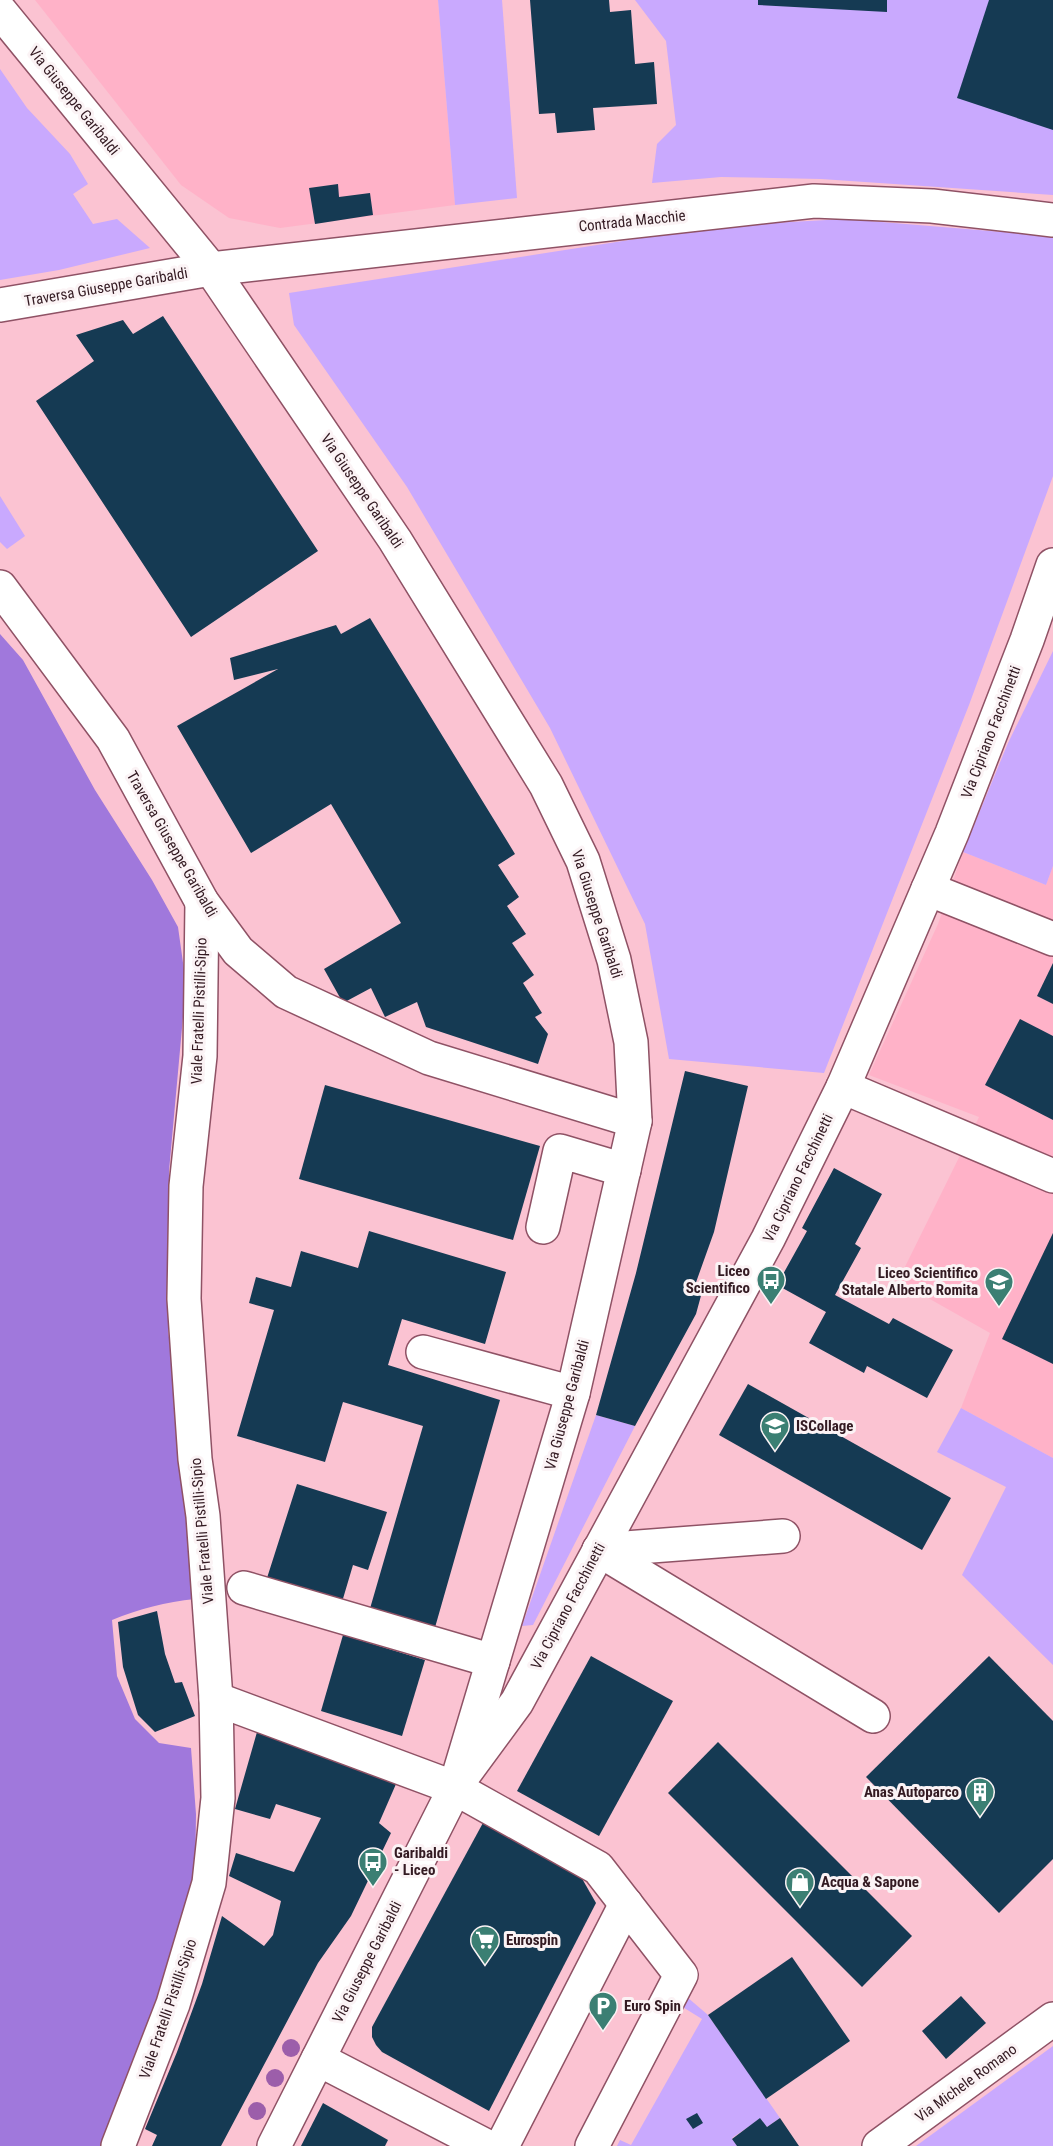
<svg xmlns="http://www.w3.org/2000/svg" width="1053" height="2146" font-family="'Roboto Condensed',sans-serif">
<style>
.built{fill:#ffb2c8}
.green{fill:#c9a9fe}
.forest{fill:#a078dc}
.building{fill:#153a53}
.lines{fill:none;stroke-linecap:round;stroke-linejoin:round}
.minor-casing{stroke:#8f5265;stroke-width:36}
.major-casing{stroke:#8f5265;stroke-width:36}
.minor{stroke:#fff;stroke-width:33}
.major{stroke:#fff;stroke-width:33}
.tree{fill:#9c5eaa}
.labels{text-anchor:middle;stroke-width:6;stroke-linejoin:round;paint-order:stroke}
.street-label{font-size:15px;fill:#331a22;stroke:#fbf3f5}
.poi-label{font-size:15px;font-weight:bold;fill:#331a22;stroke:#fbf3f5;text-anchor:start}
</style>
<rect width="100%" height="100%" fill="#fbc3d2"/>
<g class="built">
<polygon points="35,0 438,0 455,205 280,228 229,218 181,185"/>
<polygon points="963,852 1046,885 1053,866 1053,1458 961,1408 990,1333 898,1281 979,1117 869,1075 938,924"/>
</g>
<g class="green">
<polygon points="438,0 502,0 517,198 455,205"/>
<polygon points="635,0 1053,0 1053,195 821,179 721,177 652,183 657,144 676,125 666,41"/>
<polygon points="0,69 27,108 70,154 88,184 73,194 93,224 117,219 150,248 59,270 0,280"/>
<polygon points="845,219 1053,236 1053,476 969,705 824,1073 669,1059 645,924 550,728 407,487 294,325 289,293 719,226"/>
<polygon points="0,496 25,536 7,549 0,542"/>
<polygon points="1053,651 1053,866 1046,885 963,852 1008,743"/>
<polygon points="961,1408 1053,1458 1053,1665 962,1575 1006,1487 937,1452"/>
<polygon points="596,1415 635,1426 533,1625 522,1626"/>
<polygon points="687,1997 708,2015 780,2118 767,2127 760,2119 732,2138 737,2146 617,2146 620,2140 631,2145 702,2019 681,2006"/>
<polygon points="1053,2046 1053,2146 916,2146"/>
</g>
<path class="forest" d="M 0,634 L 23,660 L 95,790 L 152,880 L 178,927 L 186,984 L 169,1171 L 168,1329 L 189,1514 L 195,1599 C 166,1602 139,1609 112,1620 L 117,1676 L 135,1719 L 159,1743 L 191,1748 L 196,1814 L 195,1883 L 153,2014 L 103,2146 L 0,2146 Z"/>
<g class="building">
<polygon points="530,0 609,0 610,12 631,10 635,64 654,62 657,104 593,108 595,130 557,133 555,113 539,114"/>
<polygon points="758,0 887,0 887,12 758,5"/>
<polygon points="989,0 1053,0 1053,130 957,98"/>
<polygon points="338,184 339,197 370,193 373,215 315,224 309,188"/>
<polygon points="163,316 318,551 191,637 36,401 94,361 76,335 123,320 133,334"/>
<polygon points="370,618 515,854 498,865 519,897 507,906 526,934 512,943 534,975 523,983 542,1013 535,1017 548,1034 538,1064 426,1027 417,1002 385,1017 371,988 343,1003 324,969 401,923 331,804 251,853 177,726 278,669 234,680 230,658 336,625 341,634"/>
<polygon points="1053,963 1053,1004 1037,996"/>
<polygon points="1020,1019 1053,1036 1053,1120 985,1085"/>
<polygon points="685,1071 748,1086 714,1232 694,1288 702,1292 696,1314 635,1426 596,1415 636,1273"/>
<polygon points="325,1085 540,1146 513,1240 299,1179"/>
<polygon points="834,1168 882,1194 855,1244 861,1248 835,1295 889,1324 893,1318 953,1350 927,1398 867,1366 864,1373 809,1343 826,1312 777,1285 807,1231 802,1228"/>
<polygon points="369,1231 506,1272 485,1344 402,1319 388,1365 500,1400 434,1631 369,1612 423,1426 343,1402 325,1462 237,1436 274,1310 249,1303 256,1277 291,1287 301,1251 358,1268"/>
<polygon points="1053,1233 1053,1364 1002,1339"/>
<polygon points="748,1384 951,1498 922,1550 719,1435"/>
<polygon points="297,1484 387,1512 368,1570 353,1565 342,1602 267,1578"/>
<polygon points="157,1611 165,1654 175,1683 182,1682 195,1716 155,1732 138,1715 123,1667 118,1622"/>
<polygon points="343,1635 425,1660 402,1736 321,1711"/>
<polygon points="591,1656 673,1701 599,1836 517,1791"/>
<polygon points="989,1656 1053,1721 1053,1859 999,1913 866,1777"/>
<polygon points="257,1732 396,1784 379,1823 391,1833 351,1916 318,1963 221,2146 152,2146 157,2135 145,2129 177,2052 202,1984 222,1916 264,1946 273,1935 281,1901 229,1876 236,1853 294,1872 321,1818 276,1804 270,1819 235,1809"/>
<polygon points="718,1742 912,1936 862,1987 668,1793"/>
<polygon points="484,1821 580,1875 596,1903 489,2111 382,2052 376,2045 372,2037 372,2027"/>
<polygon points="792,1957 850,2041 766,2099 708,2015"/>
<polygon points="961,1996 986,2023 946,2059 922,2031"/>
<polygon points="323,2103 388,2140 385,2146 301,2146"/>
<polygon points="697,2113 703,2123 693,2129 686,2119"/>
<polygon points="760,2118 767,2127 780,2118 799,2146 737,2146 732,2139"/>
</g>
<g class="lines">
<g class="minor-casing">
<g id="minor">
<polyline points="0,305 211,269 814,201 932,206 1053,220"/>
<polyline points="0,587 113,739 202,902 238,951 286,992 429,1058 635,1121"/>
<polyline points="928,889 1053,939"/>
<polyline points="843,1087 1053,1176"/>
<polyline points="543,1227 560,1151 624,1170"/>
<polyline points="423,1352 573,1393"/>
<polyline points="599,1550 873,1716"/>
<polyline points="599,1550 783,1536"/>
<polyline points="244,1588 493,1661"/>
<polyline points="216,1699 455,1788 598,1868 681,1975 592,2146"/>
<polyline points="459,1781 517,1702 768,1239 843,1087 952,833 1027,640 1053,565"/>
<polyline points="318,2059 486,2146"/>
<polyline points="118,2146 173,2004 209,1883 218,1798 216,1699 203,1516 195,1459 184,1299 186,1186 200,1056 202,902"/>
<polyline points="502,2146 626,1904"/>
<polyline points="879,2146 1053,2019"/>
</g>
</g>
<g class="major-casing">
<polyline id="major" points="0,11 211,269 395,540 546,785 583,861 614,960 631,1042 635,1121 573,1393 455,1788 274,2146"/>
</g>
<use href="#minor" class="minor"/>
<use href="#major" class="major"/>
</g>
<g class="tree">
<circle cx="291" cy="2048" r="9"/>
<circle cx="275" cy="2078" r="9"/>
<circle cx="257" cy="2111" r="9"/>
</g>
<defs>
<g id="bus-pin" transform="scale(1.5)"><path d="M0 17L-7.5 6A9.5 9.5 0 1 1 7.5 6Z" fill="#3b7f73" stroke="#fbf3f5"/><path d="M-5-6H5V4H4V6H2V4H-2V6H-4V4H-5ZM-3.5-4V0h7V-4ZM-3.5 1.2v1.5H-2V1.2ZM2 1.2v1.5H3.5V1.2Z" fill="#fff"/></g>
<g id="school-pin" transform="scale(1.5)"><path d="M0 17L-7.5 6A9.5 9.5 0 1 1 7.5 6Z" fill="#3b7f73" stroke="#fbf3f5"/><path d="M0-5L7-2L0 1L-7-2ZM-4 1L0 2.5L4 1V4Q0 6-4 4Z" fill="#fff"/></g>
<g id="building-pin" transform="scale(1.5)"><path d="M0 17L-7.5 6A9.5 9.5 0 1 1 7.5 6Z" fill="#3b7f73" stroke="#fbf3f5"/><path d="M-4-6H4V6H1V3H-1V6H-4ZM-2.5-4.3h1.7v1.8h-1.7ZM.8-4.3h1.7v1.8H.8ZM-2.5-1h1.7V.8h-1.7ZM.8-1h1.7V.8H.8Z" fill="#fff"/></g>
<g id="shop-pin" transform="scale(1.5)"><path d="M0 17L-7.5 6A9.5 9.5 0 1 1 7.5 6Z" fill="#3b7f73" stroke="#fbf3f5"/><path d="M-5-2.5h2.3a2.7 3.5 0 0 1 5.4 0H5L5.5 6h-11ZM-1.5-2.5h3a1.5 2.3 0 0 0-3 0Z" fill="#fff"/></g>
<g id="supermarket-pin" transform="scale(1.5)"><path d="M0 17L-7.5 6A9.5 9.5 0 1 1 7.5 6Z" fill="#3b7f73" stroke="#fbf3f5"/><path d="M-6-5.5h2.5l.6 2H6L4.5 2H-2.5L-4.4-4H-6ZM-1.5 3.2a1.3 1.3 0 1 0 .1 0ZM3 3.2a1.3 1.3 0 1 0 .1 0Z" fill="#fff"/></g>
<g id="parking-pin" transform="scale(1.5)"><path d="M0 17L-7.5 6A9.5 9.5 0 1 1 7.5 6Z" fill="#3b7f73" stroke="#fbf3f5"/><path d="M-3.5-5.5H1a3.5 3.5 0 0 1 0 7H-1V5.5H-3.5ZM-1-3.4V-.6H.8a1.4 1.4 0 0 0 0-2.8Z" fill="#fff"/></g>
</defs>
<g fill-rule="evenodd">
<use href="#bus-pin" x="771" y="1280"/>
<use href="#school-pin" x="999" y="1282"/>
<use href="#school-pin" x="775" y="1426"/>
<use href="#building-pin" x="980" y="1792"/>
<use href="#bus-pin" x="373" y="1862"/>
<use href="#shop-pin" x="800" y="1882"/>
<use href="#supermarket-pin" x="485" y="1940"/>
<use href="#parking-pin" x="603" y="2006"/>
</g>
<g class="labels">
<g class="street-label">
<text transform="translate(74 101) rotate(51)" y="5">Via Giuseppe Garibaldi</text>
<text transform="translate(632 221) rotate(-6)" y="5">Contrada Macchie</text>
<text transform="translate(106 287) rotate(-10)" y="5">Traversa Giuseppe Garibaldi</text>
<text transform="translate(362 491) rotate(56)" y="5">Via Giuseppe Garibaldi</text>
<text transform="translate(991 732) rotate(-69)" y="5">Via Cipriano Facchinetti</text>
<text transform="translate(172 844) rotate(60)" y="5">Traversa Giuseppe Garibaldi</text>
<text transform="translate(597 914) rotate(72)" y="5">Via Giuseppe Garibaldi</text>
<text transform="translate(199 1011) rotate(-88)" y="5">Viale Fratelli Pistilli-Sipio</text>
<text transform="translate(798 1178) rotate(-64)" y="5">Via Cipriano Facchinetti</text>
<text transform="translate(567 1405) rotate(-75)" y="5">Via Giuseppe Garibaldi</text>
<text transform="translate(202 1531) rotate(-95)" y="5">Viale Fratelli Pistilli-Sipio</text>
<text transform="translate(568 1606) rotate(-62)" y="5">Via Cipriano Facchinetti</text>
<text transform="translate(367 1962) rotate(-63)" y="5">Via Giuseppe Garibaldi</text>
<text transform="translate(168 2009) rotate(-71)" y="5">Viale Fratelli Pistilli-Sipio</text>
<text transform="translate(966 2083) rotate(-36)" y="5">Via Michele Romano</text>
</g>
<g class="poi-label">
<text x="750" y="1276" text-anchor="end">Liceo<tspan x="750" dy="17">Scientifico</tspan></text>
<text x="978" y="1278" text-anchor="end">Liceo Scientifico<tspan x="978" dy="17">Statale Alberto Romita</tspan></text>
<text x="796" y="1431">ISCollage</text>
<text x="959" y="1797" text-anchor="end">Anas Autoparco</text>
<text x="394" y="1858">Garibaldi<tspan x="394" dy="17">- Liceo</tspan></text>
<text x="821" y="1887">Acqua &amp; Sapone</text>
<text x="506" y="1945">Eurospin</text>
<text x="624" y="2011">Euro Spin</text>
</g>
</g>
</svg>
